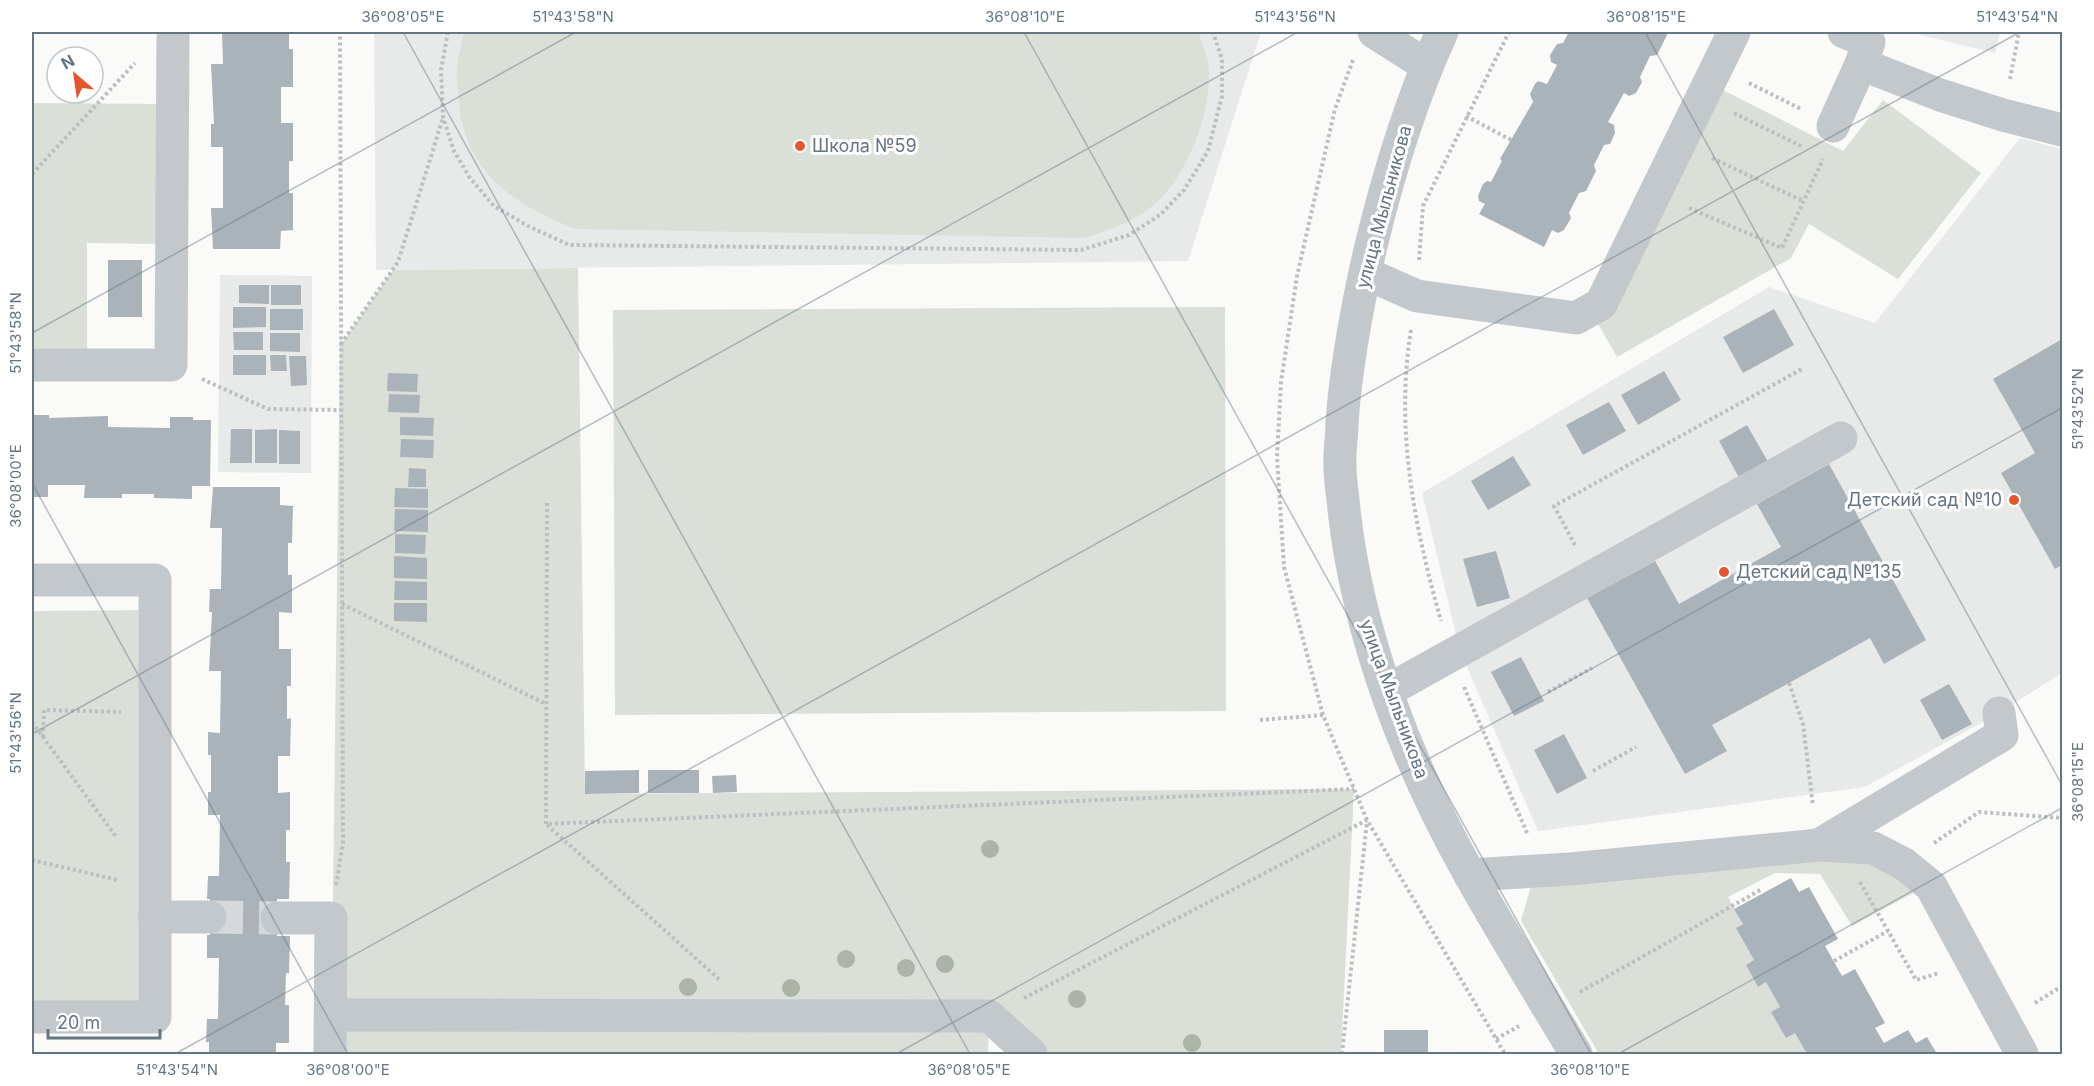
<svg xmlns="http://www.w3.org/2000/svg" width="2094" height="1086" font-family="Inter,sans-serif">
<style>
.built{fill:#e8e9e9}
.green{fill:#dadfd7}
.building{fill:#aab3b9}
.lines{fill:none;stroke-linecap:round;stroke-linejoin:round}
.minor-tunnel{stroke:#d5d9db;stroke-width:33;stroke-dasharray:33 16;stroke-linecap:butt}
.path{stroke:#bbbfc2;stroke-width:4;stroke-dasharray:3 3;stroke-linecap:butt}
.minor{stroke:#c3c8cc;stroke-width:33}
.tree{fill:#aab4a7}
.ticks{fill:none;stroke:#657683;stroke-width:1.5;stroke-opacity:0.45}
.poi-dot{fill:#e4572e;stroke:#fff;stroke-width:2}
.labels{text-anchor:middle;stroke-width:6;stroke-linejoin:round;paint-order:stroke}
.poi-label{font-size:18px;fill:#657683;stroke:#fff;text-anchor:start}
.street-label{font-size:18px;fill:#657683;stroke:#fff}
.neatline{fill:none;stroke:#657683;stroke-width:2}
.ticks-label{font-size:15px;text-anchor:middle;fill:#657683}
</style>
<rect width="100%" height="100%" fill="#fafaf8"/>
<g class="built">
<polygon points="374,32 1261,32 1188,261 376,270"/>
<polygon points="1908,32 2000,32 1995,53"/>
<polygon points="2020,138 2062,149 2062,673 1999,713 1865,787 1538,831 1460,651 1422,493 1769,287 1875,323"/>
<polygon points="220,275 312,276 311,473 218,472"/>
</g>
<g class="green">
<path d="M 464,32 L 1198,32 C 1201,41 1206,52 1208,62 C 1214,110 1187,182 1147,210 C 1128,224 1106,231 1084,238 L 576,229 C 509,203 461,169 458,91 C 458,84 456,76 457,68 C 458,56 462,44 464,32 Z"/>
<polygon points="1715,86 1843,151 1883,100 1981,173 1898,279 1809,224 1791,258 1617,357 1598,324"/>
<polygon points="32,103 162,104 161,244 87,243 87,352 32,351"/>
<polygon points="578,268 585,794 1354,789 1341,1054 1027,1054 989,1024 988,1054 331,1054 340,346 393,270"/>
<polygon points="1225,307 1226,711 615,715 613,310"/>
<polygon points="156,610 155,1017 32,1017 32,611"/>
<polygon points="1811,855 1867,860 1917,891 1852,926 1820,874 1775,873 1728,897 1743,924 1736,928 1754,960 1746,965 1758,987 1766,982 1780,1007 1772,1012 1795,1033 1807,1054 1599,1054 1521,921 1531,886"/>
</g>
<g class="building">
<polygon points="222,32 289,32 289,49 293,49 293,87 281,87 281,123 293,123 293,161 289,161 289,193 293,193 293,230 281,231 280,249 213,249 211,208 223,208 223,147 211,147 211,124 214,124 211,64 223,64"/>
<polygon points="1569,32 1666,32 1667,35 1657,55 1650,56 1640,77 1642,82 1636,93 1629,96 1624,93 1608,122 1614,125 1615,133 1610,144 1604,145 1594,165 1596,171 1586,191 1579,193 1569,213 1571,218 1564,230 1558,233 1552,230 1544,247 1479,214 1485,204 1479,201 1478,196 1483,184 1487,181 1491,182 1502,161 1500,159 1533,102 1530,94 1535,84 1538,81 1547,84 1557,65 1551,62 1550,55 1557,44 1563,43"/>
<rect x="108" y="260" width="34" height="57"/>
<polygon points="239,285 269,285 269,304 239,303"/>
<rect x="271" y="285" width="30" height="20"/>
<polygon points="233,307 266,307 266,327 233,328"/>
<rect x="270" y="309" width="33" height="21"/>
<polygon points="1774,309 1794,345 1743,373 1723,337"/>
<polygon points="233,332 263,332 263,350 234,350"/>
<polygon points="270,333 300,333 300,352 270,351"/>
<polygon points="2062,339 2062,565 2055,569 2001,473 2035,453 1993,379"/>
<rect x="233" y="355" width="33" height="20"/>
<polygon points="270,355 286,355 287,371 271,371"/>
<polygon points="289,356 306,356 307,385 291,386"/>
<polygon points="1664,371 1681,400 1638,425 1621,395"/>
<polygon points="388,373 418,374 417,392 387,391"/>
<polygon points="389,394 420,395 419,413 388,412"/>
<polygon points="1609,402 1626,431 1583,455 1566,425"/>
<polygon points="32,415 49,415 49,418 108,416 108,427 170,428 170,417 193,417 193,420 211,420 210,486 192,486 192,499 154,498 154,494 122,494 122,498 84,498 85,485 48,485 48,497 32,497"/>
<polygon points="400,417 434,418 433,436 400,435"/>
<polygon points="1747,425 1771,467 1742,483 1719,441"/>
<polygon points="231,429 252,429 252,463 230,463"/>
<polygon points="277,429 277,463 255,463 255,430"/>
<polygon points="279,430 300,431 300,464 279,464"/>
<polygon points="401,439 434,440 433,458 400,457"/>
<polygon points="1513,456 1531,485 1488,510 1471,481"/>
<polygon points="1829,464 1926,640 1884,664 1870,638 1789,683 1712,725 1727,751 1685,774 1587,598 1655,561 1679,604 1781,547 1757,504"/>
<polygon points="409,468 426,469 426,487 408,487"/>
<polygon points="213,487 280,487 280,505 293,506 292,543 288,543 288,575 292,575 292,613 279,612 279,649 291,649 291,686 287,686 287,719 291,718 290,756 278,756 278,793 290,792 290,830 286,830 286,862 290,862 289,899 277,899 277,936 290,936 289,973 286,973 285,1005 289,1005 289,1043 276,1043 276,1054 209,1054 209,1042 206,1042 207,1019 218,1019 219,958 207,958 207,935 210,935 210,899 207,899 208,876 219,876 220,815 208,815 208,792 211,792 211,755 208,755 208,732 220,733 221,671 209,671 212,612 209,612 210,589 221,589 222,528 210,528"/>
<polygon points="395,488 428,489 428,508 394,507"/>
<polygon points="395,509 428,510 428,532 394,531"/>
<polygon points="395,534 426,535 425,554 395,553"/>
<polygon points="1496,551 1510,598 1477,607 1463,559"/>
<polygon points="394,556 427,558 427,579 394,578"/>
<polygon points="395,581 427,582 427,600 394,600"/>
<polygon points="394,603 427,603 427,622 394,621"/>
<polygon points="1521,657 1544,701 1514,716 1491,672"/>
<polygon points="1949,684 1972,724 1942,740 1920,700"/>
<polygon points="1564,734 1587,778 1557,794 1534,750"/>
<polygon points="639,770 639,793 585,794 585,771"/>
<rect x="648" y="770" width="51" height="23"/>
<polygon points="736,775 737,792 713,793 712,776"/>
<polygon points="1791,878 1799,892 1809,887 1838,939 1825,946 1842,976 1855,969 1885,1023 1875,1028 1884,1043 1908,1030 1916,1043 1927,1037 1937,1054 1807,1054 1795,1033 1786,1038 1771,1012 1780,1007 1766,982 1758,987 1746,965 1754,960 1736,928 1743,924 1734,909"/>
<rect x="1384" y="1030" width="44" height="24"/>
</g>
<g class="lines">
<polyline class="minor-tunnel" points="210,917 277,918"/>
<g class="path">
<polyline points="448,32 441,70 443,117 454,151 470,178 494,206 528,226 569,245 1081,250 1129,235 1160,215 1184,190 1208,151 1222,96 1222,59 1213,32"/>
<polyline points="1353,60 1335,109 1297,276 1281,382 1277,457 1284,567 1323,715 1367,820 1505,1054"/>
<polyline points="2010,79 2019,32"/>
<polyline points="1749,83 1801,109"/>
<polyline points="1734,113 1803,147"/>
<polyline points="1466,116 1511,140"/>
<polyline points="1712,158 1803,201"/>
<polyline points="32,174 135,63"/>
<polyline points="1689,208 1782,248 1823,159"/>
<polyline points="1419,260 1423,206 1509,32"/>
<path d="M 1411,330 C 1395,429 1414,525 1441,621"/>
<polyline points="341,344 398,262 443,118"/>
<polyline points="202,379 268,409 341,410"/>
<polyline points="547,503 546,824 1354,789"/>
<polyline points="1575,545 1554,506 1802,369"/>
<polyline points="342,604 546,704"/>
<polyline points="1789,683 1803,724 1813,806"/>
<polyline points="1464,687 1528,835"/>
<polyline points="1548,692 1592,668"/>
<polyline points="1260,720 1323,715"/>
<polyline points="32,722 117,838"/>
<polyline points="43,737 44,710 121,712"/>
<polyline points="1593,771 1636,747"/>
<polyline points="547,825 720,980"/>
<polyline points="1934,843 1979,812 2062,818"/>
<polyline points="32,860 118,880"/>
<polyline points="1860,882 1916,980 1939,973"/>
<polyline points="336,885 343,843 340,32"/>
<polyline points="1834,961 1888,931"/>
<polyline points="1580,992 1762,889"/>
<polyline points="1024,998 1367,820"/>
<polyline points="2035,1003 2062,986"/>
<polyline points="1496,1039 1519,1026"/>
<polyline points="1342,1054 1367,821"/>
</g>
<g class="minor">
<polyline points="1374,32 1426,65"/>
<path d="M 1442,32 C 1410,102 1388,175 1370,250 C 1357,307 1346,364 1342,423 C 1342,437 1339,452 1340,467 C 1340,481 1343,496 1344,510 C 1358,637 1408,765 1470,875 C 1504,936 1541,995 1576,1054"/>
<polyline points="1861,64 1940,95 2003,115 2062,130"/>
<polyline points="1833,126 1861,64 1869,42 1844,32"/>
<polyline points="1365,273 1417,296 1576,318 1601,304 1734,32"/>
<polyline points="32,365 171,365 173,32"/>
<polyline points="32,580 155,580 155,1017 32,1017"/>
<polyline points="1387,691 1841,438"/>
<polyline points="1819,845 2002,735 1999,713"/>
<polyline points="1470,875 1570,869 1819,845 1873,848 1904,864 1931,886 2022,1054"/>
<polyline points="155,917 210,917"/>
<polyline points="277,918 331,918 330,1054"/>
<polyline points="331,1015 989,1016 1031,1054"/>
</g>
</g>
<g class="tree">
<circle cx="990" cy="849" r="9"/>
<circle cx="846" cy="959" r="9"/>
<circle cx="945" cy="964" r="9"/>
<circle cx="906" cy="968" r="9"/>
<circle cx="688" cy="987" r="9"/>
<circle cx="791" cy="988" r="9"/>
<circle cx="1077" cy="999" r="9"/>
<circle cx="1192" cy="1043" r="9"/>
</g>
<path class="ticks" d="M 403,32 L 970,1054M 1024,32 L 1591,1054M 1645,32 L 2062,785M 32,333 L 576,32M 32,483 L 348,1054M 32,734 L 1298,32M 175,1054 L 2020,32M 896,1054 L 2062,408M 1618,1054 L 2062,808"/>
<g class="poi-dot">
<circle cx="800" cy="146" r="6"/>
<circle cx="2014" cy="500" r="6"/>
<circle cx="1724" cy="572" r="6"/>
</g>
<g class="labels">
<g class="poi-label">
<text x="812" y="152">Школа №59</text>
<text x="2002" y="506" text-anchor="end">Детский сад №10</text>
<text x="1736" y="578">Детский сад №135</text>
</g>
<g class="street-label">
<text transform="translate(1384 207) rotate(-75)" y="6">улица Мыльникова</text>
<text transform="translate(1394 699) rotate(70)" y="6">улица Мыльникова</text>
</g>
</g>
<rect width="2094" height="1086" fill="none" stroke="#ffffff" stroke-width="66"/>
<g transform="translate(75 75) rotate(331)"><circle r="28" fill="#ffffff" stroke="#c1c8cd" stroke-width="1.5"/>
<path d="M0-4.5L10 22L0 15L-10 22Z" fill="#e4572e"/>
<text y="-9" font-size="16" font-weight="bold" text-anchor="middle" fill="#657683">N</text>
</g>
<path d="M48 1029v9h112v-9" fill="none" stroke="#657683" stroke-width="3"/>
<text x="57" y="1029" font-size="18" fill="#657683" stroke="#ffffff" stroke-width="4.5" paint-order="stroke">20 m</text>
<rect x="33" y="33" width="2028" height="1020" class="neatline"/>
<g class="ticks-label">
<text x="403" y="22">36°08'05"E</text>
<text x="573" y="22">51°43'58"N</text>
<text x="1025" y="22">36°08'10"E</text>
<text x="1295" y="22">51°43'56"N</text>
<text x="1646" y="22">36°08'15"E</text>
<text x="2017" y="22">51°43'54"N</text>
<text transform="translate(16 333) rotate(-90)" y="5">51°43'58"N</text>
<text transform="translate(2078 409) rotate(-90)" y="5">51°43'52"N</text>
<text transform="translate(16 486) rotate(-90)" y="5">36°08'00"E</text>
<text transform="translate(16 733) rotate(-90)" y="5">51°43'56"N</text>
<text transform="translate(2078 782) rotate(-90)" y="5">36°08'15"E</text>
<text x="177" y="1075">51°43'54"N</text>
<text x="348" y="1075">36°08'00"E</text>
<text x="969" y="1075">36°08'05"E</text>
<text x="1590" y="1075">36°08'10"E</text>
</g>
</svg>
